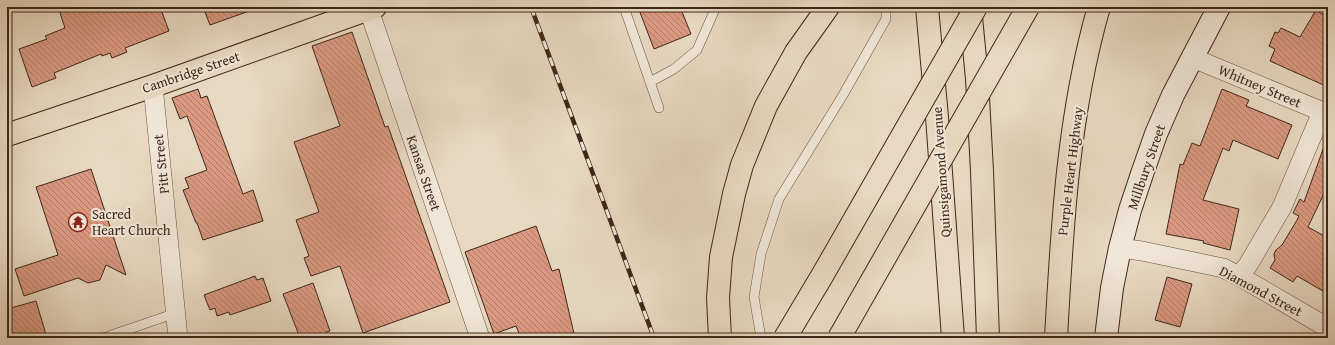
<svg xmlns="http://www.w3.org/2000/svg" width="1335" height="345" font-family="'Gentium Book Plus',serif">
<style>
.building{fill:url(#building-back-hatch);stroke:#3f2719}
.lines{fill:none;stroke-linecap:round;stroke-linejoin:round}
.service-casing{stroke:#695343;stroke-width:10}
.minor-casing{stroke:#695343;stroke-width:20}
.secondary-casing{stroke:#3f2719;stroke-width:24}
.primary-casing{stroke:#3f2719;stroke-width:24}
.motorway-casing{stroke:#3f2719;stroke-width:24}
.service{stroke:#f0e6d7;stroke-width:9}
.minor{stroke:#f0e6d7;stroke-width:19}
.secondary{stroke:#f0e6d7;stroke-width:22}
.primary{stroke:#e8d8c1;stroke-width:22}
.motorway{stroke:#e8d8c1;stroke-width:22}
.rail-casing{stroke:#3f2719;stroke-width:4.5}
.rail{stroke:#f0e6d7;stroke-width:3;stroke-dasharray:9;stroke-linecap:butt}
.motorway-bridge-casing{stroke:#3f2719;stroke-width:24;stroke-linecap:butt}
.motorway-bridge{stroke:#e8d8c1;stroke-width:22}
.labels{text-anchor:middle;stroke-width:4;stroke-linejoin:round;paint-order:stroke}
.street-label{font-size:14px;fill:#3f2719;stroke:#f0e6d7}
.poi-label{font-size:14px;fill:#3f2719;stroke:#f0e6d7;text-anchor:start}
</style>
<defs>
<pattern id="building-back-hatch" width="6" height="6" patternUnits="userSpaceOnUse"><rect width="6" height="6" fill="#da9980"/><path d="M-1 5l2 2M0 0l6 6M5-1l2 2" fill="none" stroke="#b27d68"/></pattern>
</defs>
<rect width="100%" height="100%" fill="#e8d8c1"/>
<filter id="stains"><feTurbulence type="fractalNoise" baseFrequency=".005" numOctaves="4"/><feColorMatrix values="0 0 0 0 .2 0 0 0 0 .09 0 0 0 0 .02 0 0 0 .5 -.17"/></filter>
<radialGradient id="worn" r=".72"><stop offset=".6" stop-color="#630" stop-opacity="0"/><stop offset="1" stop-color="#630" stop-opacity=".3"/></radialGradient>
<g class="building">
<polygon points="58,7 160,7 169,31 125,48 127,52 112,58 110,53 102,56 101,54 54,73 56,78 32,87 19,49 47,39 45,36 65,28"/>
<polygon points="203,7 255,7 255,9 210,25"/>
<polygon points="638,7 680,7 691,34 654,49"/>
<polygon points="1316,10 1328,18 1328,87 1270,61 1275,49 1269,46 1275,32 1278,33 1281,28 1300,37"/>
<polygon points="352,32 385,127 388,126 450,302 363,333 340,266 311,276 304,258 309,256 296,220 319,212 294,142 340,126 312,46"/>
<polygon points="198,89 201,98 207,96 243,194 253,190 263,221 203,240 197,223 196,223 183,190 189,188 185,178 207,170 187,116 180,119 172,98"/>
<polygon points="1222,89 1249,100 1246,106 1292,125 1278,159 1233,140 1229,151 1223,148 1203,200 1239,209 1230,250 1203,243 1204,241 1166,234 1180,164 1183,165 1192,143 1200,146"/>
<polygon points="1326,141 1328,141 1328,185 1308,227 1328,238 1328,294 1297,276 1293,282 1270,268 1275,260 1274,254 1276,250 1282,245 1297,220 1299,216 1293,213 1300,199 1304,202"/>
<polygon points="91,169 126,275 106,265 100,280 88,283 78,278 24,296 15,269 58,255 36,187"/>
<polygon points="536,226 552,271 559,269 575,338 521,338 516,326 494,334 465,252"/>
<polygon points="255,276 257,280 263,278 271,301 230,315 229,312 217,316 215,308 210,310 204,295"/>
<polygon points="1167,277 1192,284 1180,327 1155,320"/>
<polygon points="313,283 330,331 326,332 328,338 300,338 283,294"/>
<polygon points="36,301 47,338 7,338 7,309"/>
</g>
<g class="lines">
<g class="service-casing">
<g id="service">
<polyline points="624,7 659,108"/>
<polyline points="650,82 674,69 697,50 716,7"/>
<polyline points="103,338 176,313"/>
<polyline points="761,338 754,297 761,254 779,199 843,95 886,19 886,7"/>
</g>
</g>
<g class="minor-casing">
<g id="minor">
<polyline points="368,7 480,338"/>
<polyline points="1193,58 1328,114"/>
<polyline points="153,86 178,338"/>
<polyline points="1120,248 1142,251 1223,268 1239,276 1328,328"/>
<polyline points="1239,276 1248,265 1282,207 1322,112"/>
</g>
</g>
<g class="secondary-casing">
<polyline id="secondary" points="1106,338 1112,288 1120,248 1130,210 1142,174 1156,134 1173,95 1219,7"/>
</g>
<g class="primary-casing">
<g id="primary">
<polyline points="927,7 937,117 953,338"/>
<polyline points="970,7 977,79 982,171 988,338"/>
<polyline points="7,135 153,86 375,7"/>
</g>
</g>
<g class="motorway-casing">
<g id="motorway">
<polyline points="720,338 718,298 721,257 734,194 742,165 766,106 796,52 828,7"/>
<path d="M 1056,338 C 1062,227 1068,114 1099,7"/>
</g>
</g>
<use href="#service" class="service"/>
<use href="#minor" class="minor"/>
<use href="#secondary" class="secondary"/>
<use href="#primary" class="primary"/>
<use href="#motorway" class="motorway"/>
<g class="rail-casing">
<polyline id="rail" points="531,7 654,338"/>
</g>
<use href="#rail" class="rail"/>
<g class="motorway-bridge-casing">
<g id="motorway-bridge">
<polyline points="785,338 822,276 976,7"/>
<polyline points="839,338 1028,7"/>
</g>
</g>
<use href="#motorway-bridge" class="motorway-bridge"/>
</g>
<defs>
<g id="temple-ring" transform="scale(1)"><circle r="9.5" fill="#f0e6d7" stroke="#8f2418" stroke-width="1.5"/><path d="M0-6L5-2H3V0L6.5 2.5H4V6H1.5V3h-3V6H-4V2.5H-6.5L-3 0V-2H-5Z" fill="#8f2418"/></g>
</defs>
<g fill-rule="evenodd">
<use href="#temple-ring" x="78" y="222"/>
</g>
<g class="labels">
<g class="street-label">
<text transform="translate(191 72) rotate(-19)" y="5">Cambridge Street</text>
<text transform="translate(1260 86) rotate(23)" y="5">Whitney Street</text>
<text transform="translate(161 164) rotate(-96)" y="5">Pitt Street</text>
<text transform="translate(1146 167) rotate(-71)" y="5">Millbury Street</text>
<text transform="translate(1070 171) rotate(-83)" y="5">Purple Heart Highway</text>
<text transform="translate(941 172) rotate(-94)" y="5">Quinsigamond Avenue</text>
<text transform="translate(424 173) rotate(71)" y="5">Kansas Street</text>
<text transform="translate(1261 291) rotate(28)" y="5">Diamond Street</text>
</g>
<g class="poi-label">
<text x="92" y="219">Sacred<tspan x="92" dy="16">Heart Church</tspan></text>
</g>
</g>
<rect width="1335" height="345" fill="none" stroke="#e8d8c1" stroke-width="24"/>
<rect x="8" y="8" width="1319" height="329" fill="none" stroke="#3f2719" stroke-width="2"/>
<rect x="12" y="12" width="1311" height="321" fill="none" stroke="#3f2719"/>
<rect width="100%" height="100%" filter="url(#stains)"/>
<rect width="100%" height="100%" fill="url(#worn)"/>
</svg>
